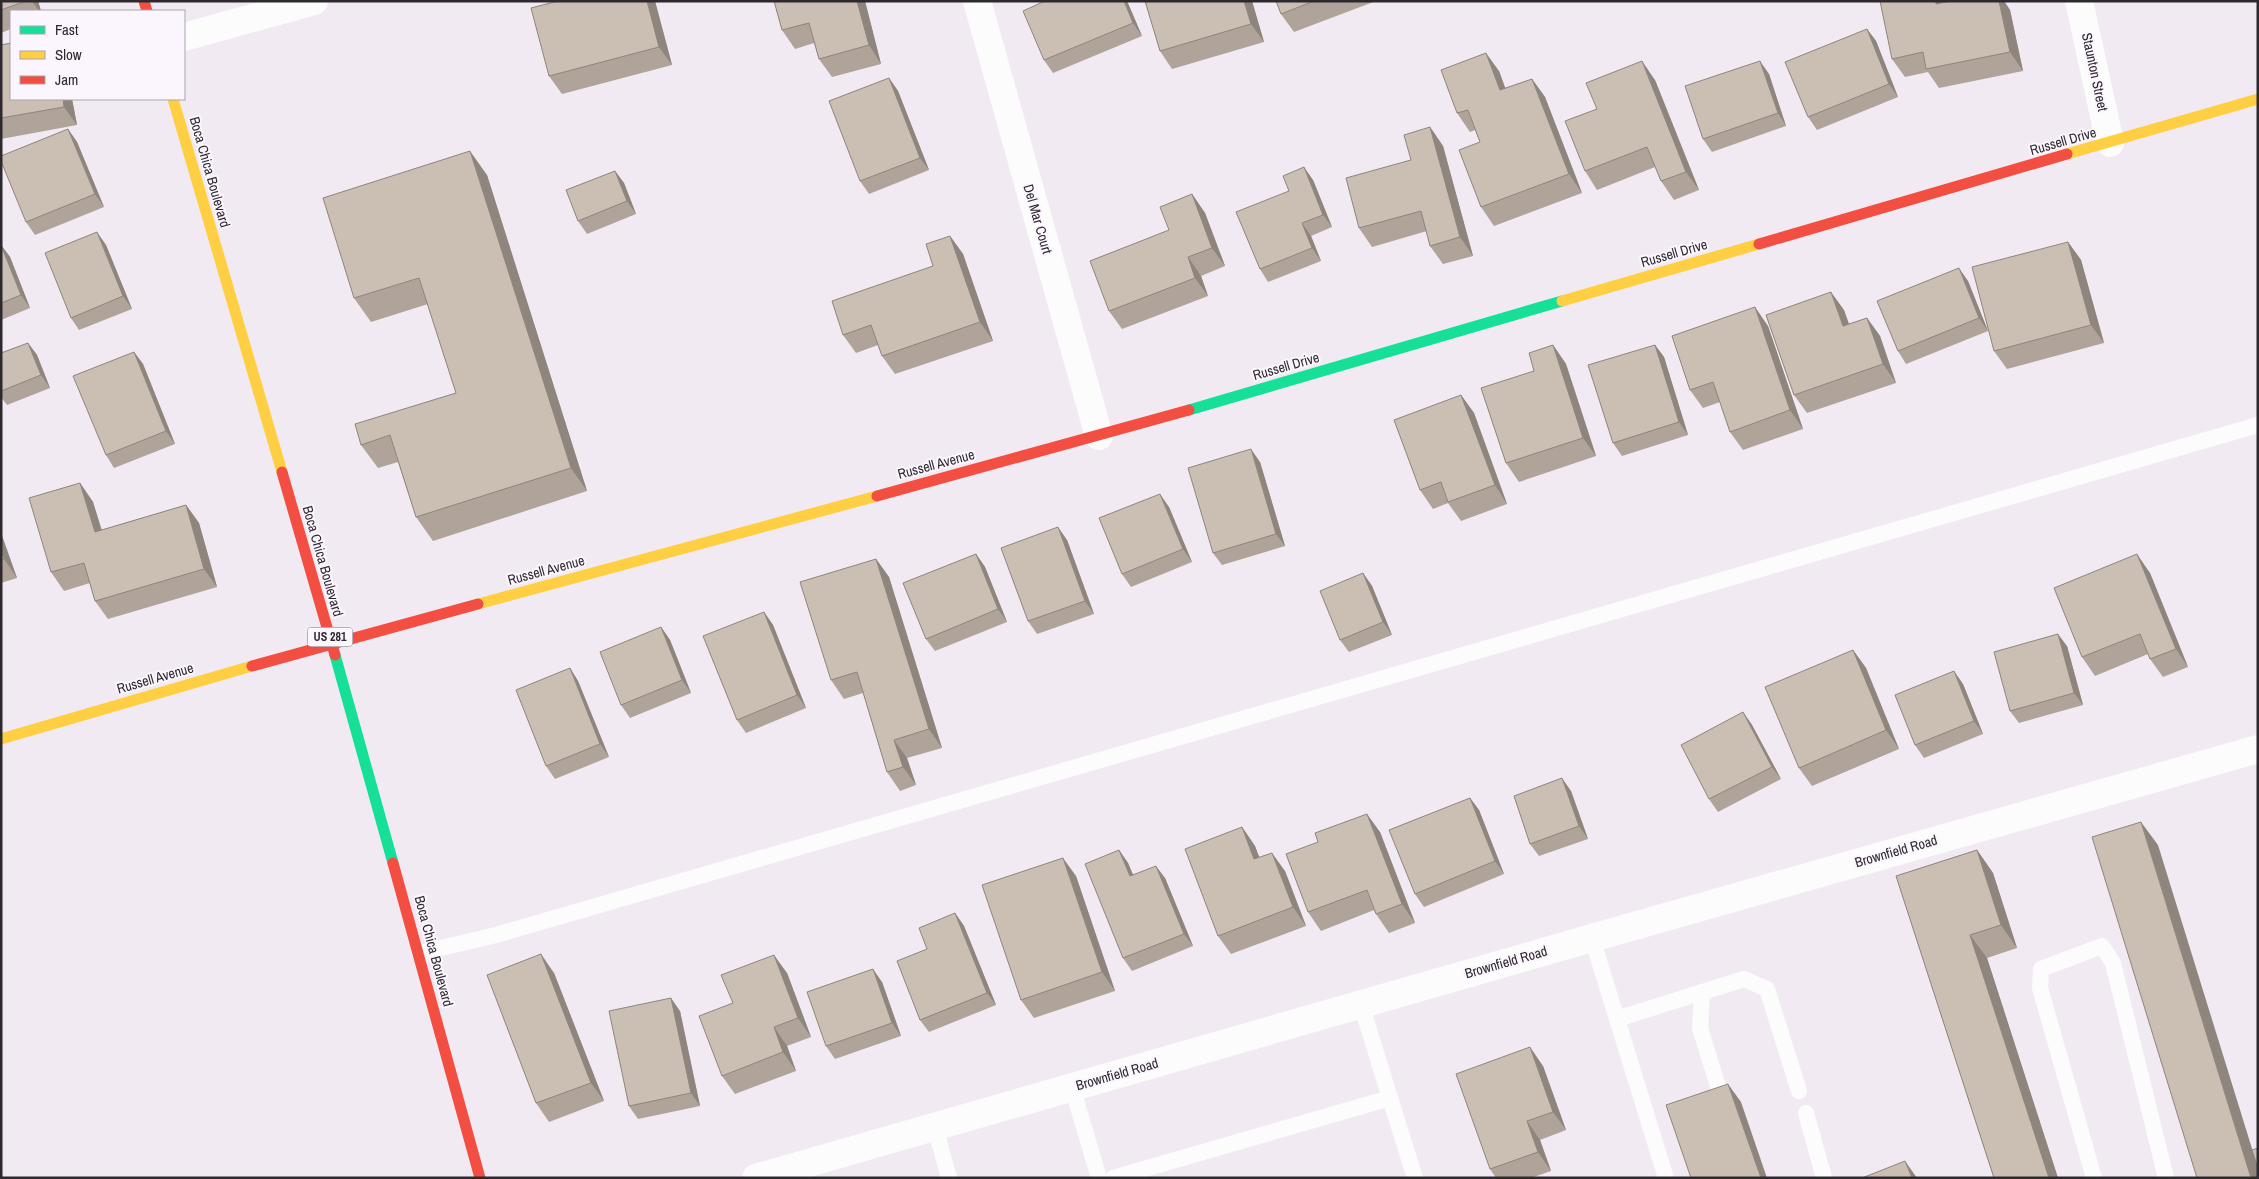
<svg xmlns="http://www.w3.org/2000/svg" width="2259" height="1179" font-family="'Archivo Narrow',sans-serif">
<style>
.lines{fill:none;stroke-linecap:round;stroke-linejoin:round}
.lane{stroke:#fdfcfd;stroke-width:16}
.street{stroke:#fdfcfd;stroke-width:28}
.fast{stroke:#16e098;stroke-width:11}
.slow{stroke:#ffcf43;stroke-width:11}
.jam{stroke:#f24e42;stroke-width:11}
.wall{fill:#afa39a}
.shaded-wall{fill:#8e857d}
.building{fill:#cbbeb3;stroke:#8e857d}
.labels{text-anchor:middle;stroke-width:4;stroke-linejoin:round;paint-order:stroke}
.shield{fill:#fbf6fd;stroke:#6c666d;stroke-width:1}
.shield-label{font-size:12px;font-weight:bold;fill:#2e292f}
.street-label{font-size:14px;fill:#2e292f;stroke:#fbf6fd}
</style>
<rect width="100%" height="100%" fill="#f1eaf3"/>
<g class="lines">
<g class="lane">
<polyline points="1592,938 1666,1178"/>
<polyline points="420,953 496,935 2258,425"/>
<polyline points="1702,992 1700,1028 1724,1106"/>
<polyline points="1361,1004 1390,1098"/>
<polyline points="1617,1019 1744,979 1767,989 1799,1091"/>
<polyline points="1072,1087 1099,1178"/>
<polyline points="1806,1113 1824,1178"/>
<polyline points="935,1127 949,1178"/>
<polyline points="1113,1178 1390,1098 1415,1178"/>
<polyline points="2094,1178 2040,988 2041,969 2102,946 2113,963 2166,1178"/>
</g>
<g class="street">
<polyline points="977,1 1099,436"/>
<polyline points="2079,1 2110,143"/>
<polyline points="184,37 314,1"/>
<polyline points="756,1178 1592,938 2258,749"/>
</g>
<g class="fast">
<polyline points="1189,410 1562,301"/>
<polyline points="335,655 393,863"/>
</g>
<g class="slow">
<polyline points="173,99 282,472"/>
<polyline points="2067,154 2258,99"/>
<polyline points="1562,301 1759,244"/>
<polyline points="478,604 877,496"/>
<polyline points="1,739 252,666"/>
</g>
<g class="jam">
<polyline points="144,1 147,11"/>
<polyline points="1759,244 2067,154"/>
<polyline points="282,472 335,655"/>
<polyline points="877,496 1189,410"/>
<polyline points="252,666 478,604"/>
<polyline points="393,863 480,1178"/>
</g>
</g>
<g class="wall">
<polygon points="1,1 38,1 41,11 11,11 11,29 1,33"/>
<polygon points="558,1 655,1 672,65 562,94 549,76"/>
<polygon points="774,1 865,1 881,64 832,77 819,59 814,43 795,49 782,30"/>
<polygon points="1127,1 1142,36 1053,73 1044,60"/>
<polygon points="1145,1 1252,1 1264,42 1172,69 1160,51"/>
<polygon points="1276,1 1376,1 1294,32 1281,14"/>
<polygon points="1941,1 1942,3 1950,1 2004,1 2010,10 2023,71 1939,88 1928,72 1905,77 1892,59"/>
<polygon points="1867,29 1876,41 1898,97 1817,130 1808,117"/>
<polygon points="1,45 11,99 72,99 77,125 1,139"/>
<polygon points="1499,71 1505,88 1532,79 1545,97 1582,193 1494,226 1481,207 1480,142 1475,130 1470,132 1457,113"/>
<polygon points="1769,74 1786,126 1712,152 1703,139"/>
<polygon points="889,78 898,91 929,170 869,194 860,181"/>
<polygon points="1655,80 1699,190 1674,200 1661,181 1655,167 1597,190 1585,171 1597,109"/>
<polygon points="1430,127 1443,146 1473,256 1443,264 1430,246 1427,231 1372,247 1359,228 1411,160"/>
<polygon points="68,129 77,142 104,207 35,235 26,222"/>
<polygon points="615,171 624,183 636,214 587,234 578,221"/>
<polygon points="487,175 587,491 433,541 416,517 398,462 378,468 361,445 456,393 428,304 371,322 354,298"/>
<polygon points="1313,180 1332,227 1311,236 1321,261 1268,282 1260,269 1289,191"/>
<polygon points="1192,194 1205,213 1225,266 1201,276 1208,296 1122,329 1109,311 1169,230"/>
<polygon points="950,236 963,254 993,341 895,374 882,356 878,345 856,353 843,335 933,266"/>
<polygon points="2068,242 2081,260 2104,343 2007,369 1994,351"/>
<polygon points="1,245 10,257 30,308 1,320"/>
<polygon points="106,245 132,309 79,330 71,318"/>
<polygon points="1968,281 1988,331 1906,364 1898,351"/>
<polygon points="1844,310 1849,324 1867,318 1880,336 1896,383 1807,413 1794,395"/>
<polygon points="1768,326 1803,429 1743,450 1730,432 1720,402 1703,408 1690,390"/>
<polygon points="28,343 37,355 50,388 7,405 1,397 1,353"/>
<polygon points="1553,345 1566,364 1596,456 1519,482 1506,463 1534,371"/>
<polygon points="1655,345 1664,357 1688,435 1622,456 1613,443"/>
<polygon points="134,352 143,364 175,444 114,468 106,455"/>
<polygon points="1461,395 1474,413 1507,504 1461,521 1448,503 1433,509 1420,490"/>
<polygon points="1260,462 1285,546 1222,565 1213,553"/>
<polygon points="80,483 93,502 101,530 186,505 199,523 217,587 108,619 95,601 90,583 64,591 51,572"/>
<polygon points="1169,507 1192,562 1131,587 1122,574"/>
<polygon points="1,533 17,578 1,583"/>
<polygon points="1067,540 1094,614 1037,634 1028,621"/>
<polygon points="976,554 985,567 1007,622 935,651 926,639"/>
<polygon points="876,559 889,577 942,748 907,758 916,785 900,791 887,772 863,693 844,699 831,680"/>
<polygon points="1363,573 1372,586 1392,635 1349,652 1340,640"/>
<polygon points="2150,573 2188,667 2163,677 2150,659 2148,654 2095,676 2082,657"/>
<polygon points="764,612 773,625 806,708 746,733 737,720"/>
<polygon points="661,627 670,640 691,693 630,718 621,705"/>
<polygon points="2067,646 2083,705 2019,723 2010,711"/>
<polygon points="1853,650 1866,668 1899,749 1812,786 1799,768"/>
<polygon points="570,668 578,681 609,757 555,779 546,766"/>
<polygon points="1963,684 1983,734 1924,758 1915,745"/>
<polygon points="1743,712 1752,725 1781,779 1718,812 1709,799"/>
<polygon points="1571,791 1588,839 1539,856 1530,844"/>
<polygon points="1470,798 1479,810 1504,874 1424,907 1415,894"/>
<polygon points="1242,827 1255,846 1259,857 1285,871 1306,926 1231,954 1218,936"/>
<polygon points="1380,832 1415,923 1389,933 1376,914 1374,910 1321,931 1308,912"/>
<polygon points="1119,850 1128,863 1133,875 1165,878 1193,946 1132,971 1123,958"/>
<polygon points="1977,850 1993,873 2017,948 1987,958 2058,1178 1994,1178 1896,876"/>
<polygon points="1076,876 1115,991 1034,1018 1021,1000"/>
<polygon points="955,913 964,926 996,1005 929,1032 920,1020 927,949"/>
<polygon points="554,973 604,1101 549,1122 536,1103"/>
<polygon points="787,973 811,1037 787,1046 796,1071 735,1094 722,1076 733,1003"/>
<polygon points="882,982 901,1036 835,1059 826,1046"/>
<polygon points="680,1011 700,1106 638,1119 629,1106"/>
<polygon points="1543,1066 1566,1130 1540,1140 1551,1171 1531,1178 1496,1178 1490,1169"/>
</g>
<g class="shaded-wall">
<polygon points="32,1 38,1 41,11 39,11"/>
<polygon points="647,1 655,1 672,65 659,47"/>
<polygon points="857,1 865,1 881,64 869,45"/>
<polygon points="1124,1 1127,1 1142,36 1133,23"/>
<polygon points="1244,1 1252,1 1264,42 1251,24"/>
<polygon points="1936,1 1941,1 1946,9 1936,4"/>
<polygon points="1999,1 2004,1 2010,10 2023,71 2010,52"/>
<polygon points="1867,29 1876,41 1898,97 1889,84"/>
<polygon points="1486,53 1499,71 1513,109 1500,90"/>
<polygon points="1642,61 1655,80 1699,190 1686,172"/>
<polygon points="1760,61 1769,74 1786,126 1778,113"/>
<polygon points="889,78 898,91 929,170 920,158"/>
<polygon points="1532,79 1545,97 1582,193 1569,174"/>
<polygon points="63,99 72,99 77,125 64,107"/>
<polygon points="1430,127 1443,146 1473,256 1460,237"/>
<polygon points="68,129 77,142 104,207 95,194"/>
<polygon points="470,151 487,175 587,491 571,468"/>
<polygon points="1304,167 1313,180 1332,227 1323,215"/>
<polygon points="615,171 624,183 636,214 627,201"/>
<polygon points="1192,194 1205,213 1225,266 1212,248"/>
<polygon points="1302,223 1311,236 1321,261 1312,248"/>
<polygon points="97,232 106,245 132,309 123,296"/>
<polygon points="950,236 963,254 993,341 980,322"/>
<polygon points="2068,242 2081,260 2104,343 2091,325"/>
<polygon points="1,245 10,257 30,308 21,295"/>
<polygon points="1188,257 1201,276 1208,296 1195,278"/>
<polygon points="1959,268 1968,281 1988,331 1979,318"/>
<polygon points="1831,292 1844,310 1856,345 1843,326"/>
<polygon points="1755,307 1768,326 1803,429 1790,410"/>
<polygon points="1867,318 1880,336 1896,383 1883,364"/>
<polygon points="28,343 37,355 50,388 41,375"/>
<polygon points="1553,345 1566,364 1596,456 1583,438"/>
<polygon points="1655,345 1664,357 1688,435 1679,422"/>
<polygon points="134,352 143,364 175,444 166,431"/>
<polygon points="1461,395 1474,413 1507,504 1495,485"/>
<polygon points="1251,449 1260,462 1285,546 1276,534"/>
<polygon points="80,483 93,502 108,550 95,532"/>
<polygon points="1160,494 1169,507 1192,562 1183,549"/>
<polygon points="186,505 199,523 217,587 204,569"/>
<polygon points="1058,527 1067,540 1094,614 1085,601"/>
<polygon points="1,533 17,578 4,559 1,551"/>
<polygon points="976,554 985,567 1007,622 998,609"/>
<polygon points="2137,554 2150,573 2188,667 2176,649"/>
<polygon points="876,559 889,577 942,748 929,729"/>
<polygon points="1363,573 1372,586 1392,635 1383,622"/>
<polygon points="764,612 773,625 806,708 797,695"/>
<polygon points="661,627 670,640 691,693 682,680"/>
<polygon points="2058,634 2067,646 2083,705 2074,693"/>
<polygon points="1853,650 1866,668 1899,749 1886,730"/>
<polygon points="570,668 578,681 609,757 600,744"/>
<polygon points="1954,671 1963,684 1983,734 1974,721"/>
<polygon points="1743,712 1752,725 1781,779 1772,767"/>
<polygon points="894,740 907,758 916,785 903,767"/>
<polygon points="1562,778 1571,791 1588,839 1579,826"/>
<polygon points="1470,798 1479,810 1504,874 1495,861"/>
<polygon points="1367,814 1380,832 1415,923 1402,904"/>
<polygon points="2141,822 2158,845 2258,1168 2258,1178 2251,1178"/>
<polygon points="1242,827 1255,846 1267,878 1254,859"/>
<polygon points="1119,850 1128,863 1139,889 1130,876"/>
<polygon points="1977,850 1993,873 2017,948 2001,925"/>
<polygon points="1272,853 1285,871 1306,926 1293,907"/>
<polygon points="1063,858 1076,876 1115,991 1102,972"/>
<polygon points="1156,866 1165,878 1193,946 1184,934"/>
<polygon points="955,913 964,926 996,1005 987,993"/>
<polygon points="1970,935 1987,958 2058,1178 2049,1178"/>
<polygon points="541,954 554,973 604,1101 591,1083"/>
<polygon points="774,955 787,973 811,1037 798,1018"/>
<polygon points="873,969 882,982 901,1036 892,1023"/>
<polygon points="671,998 680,1011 700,1106 691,1093"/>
<polygon points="774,1027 787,1046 796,1071 783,1052"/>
<polygon points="1530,1047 1543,1066 1566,1130 1553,1112"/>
<polygon points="1728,1084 1741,1102 1767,1178 1761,1178"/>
<polygon points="1527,1121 1540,1140 1551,1171 1538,1152"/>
<polygon points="1905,1161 1917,1178 1912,1178"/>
</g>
<g class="building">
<polygon points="1,1 26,1 1,10"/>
<polygon points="558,1 647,1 659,47 549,76 531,8"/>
<polygon points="774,1 857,1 869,45 819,59 809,23 782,30"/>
<polygon points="1045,1 1124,1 1133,23 1044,60 1023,11"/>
<polygon points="1145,1 1244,1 1251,24 1160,51"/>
<polygon points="1276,1 1314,1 1281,14"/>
<polygon points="1880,1 1936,1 1936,4 1950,1 1999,1 2010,52 1926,69 1923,52 1892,59"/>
<polygon points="1867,29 1889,84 1808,117 1785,62"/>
<polygon points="11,43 11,99 63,99 64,107 1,118 1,45"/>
<polygon points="1486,53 1500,90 1532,79 1569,174 1481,207 1459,150 1480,142 1468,110 1457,113 1441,70"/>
<polygon points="1642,61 1686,172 1661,181 1647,147 1585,171 1565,121 1597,109 1586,83"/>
<polygon points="1760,61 1778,113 1703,139 1685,86"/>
<polygon points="889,78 920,158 860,181 829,101"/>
<polygon points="1430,127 1460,237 1430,246 1421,211 1359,228 1346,178 1411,160 1404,135"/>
<polygon points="68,129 95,194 26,222 1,161 1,156"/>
<polygon points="470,151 571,468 416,517 390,435 361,445 355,424 456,393 419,278 354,298 323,198"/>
<polygon points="1304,167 1323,215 1302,223 1312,248 1260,269 1236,212 1289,191 1283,176"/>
<polygon points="615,171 627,201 578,221 566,190"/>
<polygon points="1192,194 1212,248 1188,257 1195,278 1109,311 1090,261 1169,230 1160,207"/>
<polygon points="97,232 123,296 71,318 45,253"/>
<polygon points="950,236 980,322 882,356 871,325 843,335 832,301 933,266 926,244"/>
<polygon points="2068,242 2091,325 1994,351 1972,267"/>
<polygon points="1,245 21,295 1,303"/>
<polygon points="1959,268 1979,318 1898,351 1877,301"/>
<polygon points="1831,292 1843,326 1867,318 1883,364 1794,395 1766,315"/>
<polygon points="1755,307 1790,410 1730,432 1713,382 1690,390 1672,336"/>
<polygon points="28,343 41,375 1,391 1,353"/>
<polygon points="1553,345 1583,438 1506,463 1481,388 1534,371 1529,353"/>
<polygon points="1655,345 1679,422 1613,443 1588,365"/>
<polygon points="134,352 166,431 106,455 73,376"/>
<polygon points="1461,395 1495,485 1448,502 1441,482 1420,490 1394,420"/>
<polygon points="1251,449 1276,534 1213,553 1188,468"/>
<polygon points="80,483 95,532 186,505 204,569 95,601 84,563 51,572 29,498"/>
<polygon points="1160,494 1183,549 1122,574 1099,518"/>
<polygon points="1058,527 1085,601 1028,621 1001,548"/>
<polygon points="1,551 4,559 1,560"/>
<polygon points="976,554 998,609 926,639 903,583"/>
<polygon points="2137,554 2176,649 2150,659 2140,634 2082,657 2054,588"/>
<polygon points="876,559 929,729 894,740 903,767 887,772 857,672 831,680 800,582"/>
<polygon points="1363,573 1383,622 1340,640 1320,591"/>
<polygon points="764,612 797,695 737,720 703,636"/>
<polygon points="661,627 682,680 621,705 600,652"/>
<polygon points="2058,634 2074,693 2010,711 1994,652"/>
<polygon points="1853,650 1886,730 1799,768 1765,687"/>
<polygon points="570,668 600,744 546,766 516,690"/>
<polygon points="1954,671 1974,721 1915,745 1895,695"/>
<polygon points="1743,712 1772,767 1709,799 1681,745"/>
<polygon points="1562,778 1579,826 1530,844 1514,796"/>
<polygon points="1470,798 1495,861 1415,894 1389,830"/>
<polygon points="1367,814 1402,904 1376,914 1367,890 1308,912 1286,854 1318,842 1315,833"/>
<polygon points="2141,822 2251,1178 2197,1178 2092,837"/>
<polygon points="1242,827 1254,859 1272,853 1293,907 1218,936 1185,849"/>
<polygon points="1119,850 1130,876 1156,866 1184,934 1123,958 1085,864"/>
<polygon points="1977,850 2001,925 1970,935 2049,1178 1994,1178 1896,876"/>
<polygon points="1063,858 1102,972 1021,1000 982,885"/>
<polygon points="955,913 987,993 920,1020 897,961 927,949 919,928"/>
<polygon points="541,954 591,1083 536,1103 487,975"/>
<polygon points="774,955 798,1018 774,1027 783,1052 722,1076 699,1016 733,1003 721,975"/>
<polygon points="873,969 892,1023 826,1046 807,992"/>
<polygon points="671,998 691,1093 629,1106 609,1011"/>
<polygon points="1530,1047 1553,1112 1527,1121 1538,1152 1490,1169 1456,1074"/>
<polygon points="1728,1084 1761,1178 1691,1178 1666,1105"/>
<polygon points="2258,1148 2258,1168 2252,1150"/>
<polygon points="1905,1161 1912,1178 1862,1178"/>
</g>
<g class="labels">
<rect class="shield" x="307.5" y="627.5" width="45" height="19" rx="4"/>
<g class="shield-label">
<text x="330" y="641">US 281</text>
</g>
<g class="street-label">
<text transform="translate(2095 72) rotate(78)" y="5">Staunton Street</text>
<text transform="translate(2063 141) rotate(-16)" y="5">Russell Drive</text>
<text transform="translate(210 172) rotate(74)" y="5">Boca Chica Boulevard</text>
<text transform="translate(1038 219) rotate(74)" y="5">Del Mar Court</text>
<text transform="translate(1674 253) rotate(-16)" y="5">Russell Drive</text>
<text transform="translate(1286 366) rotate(-16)" y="5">Russell Drive</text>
<text transform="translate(936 464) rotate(-15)" y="5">Russell Avenue</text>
<text transform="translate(323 561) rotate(74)" y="5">Boca Chica Boulevard</text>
<text transform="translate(546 570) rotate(-15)" y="5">Russell Avenue</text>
<text transform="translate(155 678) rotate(-16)" y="5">Russell Avenue</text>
<text transform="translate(1896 851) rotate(-16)" y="5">Brownfield Road</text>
<text transform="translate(434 951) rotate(75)" y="5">Boca Chica Boulevard</text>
<text transform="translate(1506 962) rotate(-16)" y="5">Brownfield Road</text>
<text transform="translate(1117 1074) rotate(-16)" y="5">Brownfield Road</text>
</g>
</g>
<rect width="2259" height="1179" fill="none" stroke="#2e292f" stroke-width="5"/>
<rect x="10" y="10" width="175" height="90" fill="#fbf6fd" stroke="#a9a4ab"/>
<rect x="20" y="26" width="25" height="8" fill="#16e098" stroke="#a9a4ab"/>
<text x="55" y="35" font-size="15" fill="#2e292f">Fast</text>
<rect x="20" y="51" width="25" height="8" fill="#ffcf43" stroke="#a9a4ab"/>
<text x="55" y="60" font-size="15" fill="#2e292f">Slow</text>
<rect x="20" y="76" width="25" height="8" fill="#f24e42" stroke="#a9a4ab"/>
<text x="55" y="85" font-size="15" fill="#2e292f">Jam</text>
</svg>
